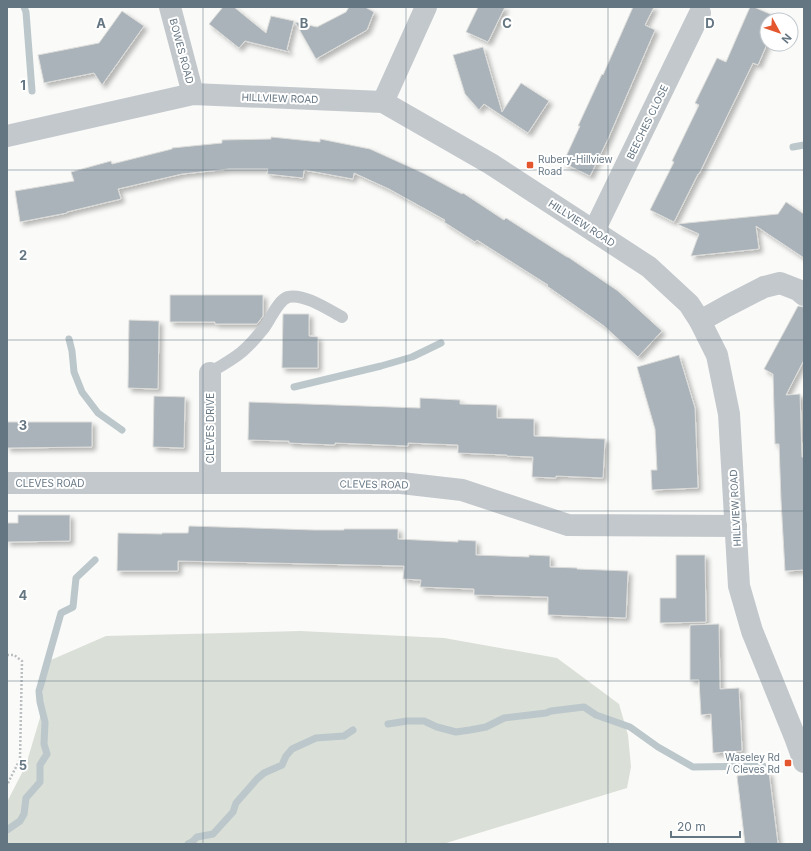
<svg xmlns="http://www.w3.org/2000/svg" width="811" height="851" font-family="Inter,sans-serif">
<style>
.green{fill:#dadfd7}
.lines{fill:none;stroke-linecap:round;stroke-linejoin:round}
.stream{stroke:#bbc7cb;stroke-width:7}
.building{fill:#aab3b9;stroke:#dcdcda;filter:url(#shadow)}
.path{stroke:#bbbfc2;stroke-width:2.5;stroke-dasharray:2 2;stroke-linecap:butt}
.lane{stroke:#c3c8cc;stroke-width:12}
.street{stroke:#c3c8cc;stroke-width:22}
.grid{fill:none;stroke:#657683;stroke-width:1;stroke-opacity:0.55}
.poi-dot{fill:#e4572e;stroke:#fff;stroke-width:1.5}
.labels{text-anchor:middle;stroke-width:4;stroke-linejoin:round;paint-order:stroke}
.street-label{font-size:10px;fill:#657683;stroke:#fff}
.poi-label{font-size:10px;fill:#657683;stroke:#fff;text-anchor:start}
.grid-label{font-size:13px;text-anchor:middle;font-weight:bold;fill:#657683;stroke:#fff;stroke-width:4;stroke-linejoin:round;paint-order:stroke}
</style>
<defs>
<filter id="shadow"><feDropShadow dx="3.5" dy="3.5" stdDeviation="2" flood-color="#0004"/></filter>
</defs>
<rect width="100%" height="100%" fill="#fafaf8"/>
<polygon class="green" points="300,631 444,638 557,658 619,704 628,735 631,767 627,788 443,844 7,844 7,802 26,765 42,711 44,663 106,636"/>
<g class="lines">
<g class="stream">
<polyline points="24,7 26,12 32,91"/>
<polyline points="793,147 804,145"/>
<polyline points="69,339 72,351 74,372 82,392 98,413 122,430"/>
<polyline points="294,387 381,366 412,357 441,343"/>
<polyline points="388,724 407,721 424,721 437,727 456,732 470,730 486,727 504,718 546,713 551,711 584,707 596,715 630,727 658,747 693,767 763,766"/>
<polyline points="7,830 20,821 24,814 26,798 40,782 40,765 47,754 44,744 45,722 40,702 39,691 61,613 73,607 76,578 95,560"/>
<polyline points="188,844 192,842 197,837 213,834 233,812 236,803 257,779 264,773 282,765 286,756 292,749 316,738 344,736 353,730"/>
</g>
</g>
<g class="building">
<polygon points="223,7 234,7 266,33 271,16 294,21 287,49 290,52 245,41 239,48 209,24"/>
<polygon points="349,7 365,7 374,12 367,30 316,59 295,22 317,27 346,12"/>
<polygon points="478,7 505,7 488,42 466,32"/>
<polygon points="633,7 654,7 645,25 655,30 608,139 590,176 563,163 580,126 578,126 602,74 603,75"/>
<polygon points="750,7 754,7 779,18 778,20 767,20 767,44 758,65 753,63 699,174 698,174 674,222 650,210 674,162 672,161 699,105 695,103 717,58 726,62"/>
<polygon points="122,11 144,26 102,85 94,73 44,83 38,55 99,43"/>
<polygon points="483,47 502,112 521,83 549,101 528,133 484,104 479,110 465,94 453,55"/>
<polygon points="271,137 320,142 320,139 370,149 423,173 462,194 463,193 504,220 506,218 567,257 568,257 618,291 662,331 638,357 604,326 547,286 548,285 477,240 475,242 444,222 445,220 389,189 354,173 353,179 304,170 303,178 267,174 268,169 229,169 182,174 118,189 121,199 67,212 67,213 20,222 15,191 74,181 71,172 111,161 112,164 172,149 172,148 222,143 222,140 271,139"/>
<polygon points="786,202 804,214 804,258 756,226 759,249 691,256 699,234 677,224 778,214"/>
<polygon points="170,295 263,295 263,316 257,324 215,324 215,322 170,322"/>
<polygon points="798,306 804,307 804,360 786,395 800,394 802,457 804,457 804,570 785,571 781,500 779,444 775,444 773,374 764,369"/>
<polygon points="283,314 309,314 309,336 318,337 318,368 282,368"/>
<polygon points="129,320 159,321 158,389 128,388"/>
<polygon points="679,355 695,408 698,488 652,490 651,470 657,470 655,429 637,367"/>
<polygon points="154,396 185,397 184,448 153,447"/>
<polygon points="420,398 460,400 460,404 497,405 497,418 534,419 534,436 605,439 603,478 556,476 556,478 532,477 533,457 507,456 507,455 458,453 458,445 408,443 408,446 335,443 335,445 289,443 289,441 248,440 249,402 420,408"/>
<polygon points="7,422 92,422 92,447 7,448"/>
<polygon points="18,515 70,515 70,541 7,542 7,523 18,523"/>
<polygon points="189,526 314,530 344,530 344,529 398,529 398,539 458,542 458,540 476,541 476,555 529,557 529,555 550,556 550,567 577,568 577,569 628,571 626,618 548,615 548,597 474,595 474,589 420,587 421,580 403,579 404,566 178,561 178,571 117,571 118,533 162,534 162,533 188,533"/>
<polygon points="676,555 705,555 706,622 660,623 660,598 676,598"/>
<polygon points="719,624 720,689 739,688 742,751 713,753 711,714 701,715 699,680 690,680 690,625"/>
<polygon points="769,772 778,844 745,844 737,776"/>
</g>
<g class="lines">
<polyline class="path" points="7,655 14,655 22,661 20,759 7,785"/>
<path class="lane" d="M 210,373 C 221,365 235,359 245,349 C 252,343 258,335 264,328 C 271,319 277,301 288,297 C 304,293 329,310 342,317"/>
<g class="street">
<polyline points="170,7 193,94"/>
<polyline points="383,102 426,7"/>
<polyline points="7,136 193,94 383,102 491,164 649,267 689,304 700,321 717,355 729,414 739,586 752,631 795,737 804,762"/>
<polyline points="594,231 700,13"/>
<polyline points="700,321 727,306 764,287 780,283 798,290 804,295"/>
<polyline points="210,373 210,483"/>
<polyline points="7,483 401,483 462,490 568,525 736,526"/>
</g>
</g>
<path class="grid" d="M 203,7 L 203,844M 406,7 L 406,844M 608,7 L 608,844M 7,170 L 804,170M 7,340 L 804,340M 7,511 L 804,511M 7,681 L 804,681"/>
<g class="poi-dot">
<rect x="526" y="161" width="8" height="8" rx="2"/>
<rect x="784" y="759" width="8" height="8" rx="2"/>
</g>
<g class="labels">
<g class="street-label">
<text transform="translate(182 51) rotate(75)" y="4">BOWES ROAD</text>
<text transform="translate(280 98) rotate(2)" y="4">HILLVIEW ROAD</text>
<text transform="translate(647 122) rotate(-64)" y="4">BEECHES CLOSE</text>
<text transform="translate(582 223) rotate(33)" y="4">HILLVIEW ROAD</text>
<text transform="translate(210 428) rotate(-90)" y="4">CLEVES DRIVE</text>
<text x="50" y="487">CLEVES ROAD</text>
<text transform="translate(374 484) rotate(1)" y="4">CLEVES ROAD</text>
<text transform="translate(735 508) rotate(-93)" y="4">HILLVIEW ROAD</text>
</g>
<g class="poi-label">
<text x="538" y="163">Rubery-Hillview<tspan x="538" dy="12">Road</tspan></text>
<text x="780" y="761" text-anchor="end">Waseley Rd<tspan x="780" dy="12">/ Cleves Rd</tspan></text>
</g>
</g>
<g class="grid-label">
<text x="101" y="28">A</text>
<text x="304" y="28">B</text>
<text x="507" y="28">C</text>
<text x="710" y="28">D</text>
<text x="23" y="90">1</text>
<text x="23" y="260">2</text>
<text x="23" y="430">3</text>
<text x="23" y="600">4</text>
<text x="23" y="770">5</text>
</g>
<rect width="811" height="851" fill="none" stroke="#657683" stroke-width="16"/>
<g transform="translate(779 32) rotate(130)"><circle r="19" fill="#ffffff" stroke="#c1c8cd"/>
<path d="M0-3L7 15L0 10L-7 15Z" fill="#e4572e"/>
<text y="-6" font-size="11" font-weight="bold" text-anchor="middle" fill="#657683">N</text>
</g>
<path d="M671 831v6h69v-6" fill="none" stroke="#657683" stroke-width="2"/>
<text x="677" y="831" font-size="12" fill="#657683" stroke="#ffffff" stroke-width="3" paint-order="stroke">20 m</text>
</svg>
